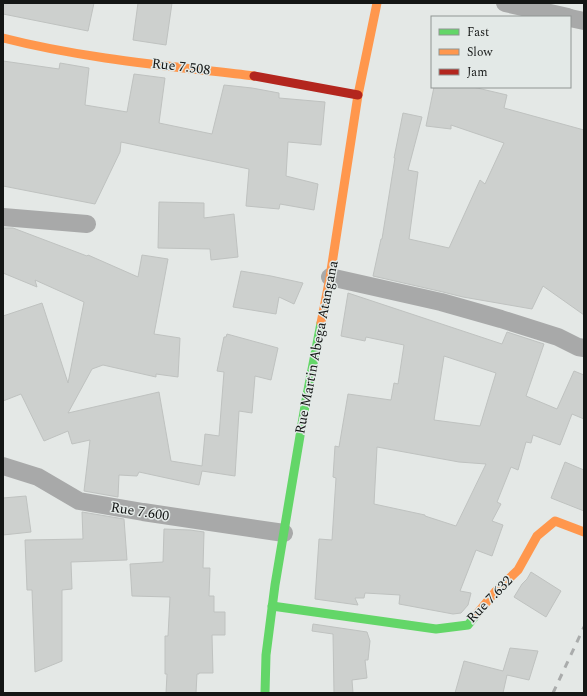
<svg xmlns="http://www.w3.org/2000/svg" width="587" height="696" font-family="Spectral,serif">
<style>
.building{fill:#cdd0ce;stroke:#bfc2c0;fill-rule:evenodd}
.lines{fill:none;stroke-linecap:round;stroke-linejoin:round}
.street{stroke:#a8a9a9;stroke-width:18}
.fast{stroke:#63d668;stroke-width:9}
.slow{stroke:#ff974d;stroke-width:9}
.jam{stroke:#b3261e;stroke-width:9}
.rail{stroke:#aaacac;stroke-width:3;stroke-dasharray:7 7;stroke-linecap:butt}
.labels{text-anchor:middle;stroke-width:3;stroke-linejoin:round;paint-order:stroke}
.street-label{font-size:14px;fill:#141615;stroke:#e3e9e7}
</style>
<rect width="100%" height="100%" fill="#e4e8e6"/>
<g class="building">
<polygon points="3,3 94,3 88,31 3,14"/>
<polygon points="138,3 172,3 166,45 133,40"/>
<polygon points="3,61 59,69 60,63 89,68 85,105 127,112 134,74 165,78 159,123 212,134 224,85 252,88 279,93 279,98 325,102 321,145 288,142 286,176 318,184 314,210 280,204 279,209 246,206 249,169 121,142 120,152 95,204 3,186"/>
<polygon points="434,87 473,87 507,95 504,108 584,130 584,315 543,286 532,309 463,297 443,292 373,276 381,239 382,239 395,158 394,158 403,113 422,117 408,170 418,172 409,239 449,248 480,180 485,184 504,143 451,125 451,129 426,126"/>
<polygon points="159,202 204,203 204,218 234,214 238,257 211,260 210,249 158,248"/>
<polygon points="3,228 13,228 87,256 88,255 138,277 142,255 168,259 154,334 180,338 178,377 156,374 156,377 103,365 92,369 68,413 159,392 171,461 202,466 205,434 219,436 224,372 217,371 224,337 226,337 227,334 278,348 271,380 255,376 252,413 239,411 235,476 202,471 199,485 139,472 137,476 119,475 118,497 84,491 90,440 72,444 68,431 44,441 21,394 3,401 3,316 42,303 68,383 84,302 35,280 37,287 3,273"/>
<polygon points="241,271 271,276 303,283 294,304 279,297 276,314 233,307"/>
<path d="M 348,293 L 502,344 L 507,332 L 544,344 L 526,396 L 557,409 L 574,371 L 584,375 L 584,419 L 572,414 L 560,445 L 533,435 L 531,443 L 526,442 L 518,470 L 511,467 L 497,502 L 501,504 L 492,521 L 503,525 L 492,556 L 476,550 L 460,591 L 471,593 L 468,605 L 461,613 L 453,614 L 399,604 L 400,595 L 365,593 L 364,598 L 355,598 L 358,605 L 315,599 L 319,539 L 332,540 L 336,478 L 333,477 L 335,446 L 339,447 L 348,394 L 391,400 L 394,383 L 398,384 L 404,345 L 366,337 L 365,341 L 341,336 ZM 444,356 L 496,373 L 480,426 L 434,420 ZM 377,447 L 459,462 L 486,464 L 456,526 L 425,516 L 425,515 L 374,504 Z"/>
<polygon points="565,462 584,470 584,511 551,498"/>
<polygon points="26,496 31,532 3,535 3,498"/>
<polygon points="82,512 124,519 127,560 71,562 72,589 62,590 62,661 35,672 32,590 27,590 25,540 83,539"/>
<polygon points="164,529 190,530 204,532 203,568 210,568 209,596 214,596 214,612 225,612 225,635 212,635 213,673 199,673 199,674 197,674 196,693 166,693 167,674 165,674 165,636 168,636 170,597 132,596 130,564 163,562"/>
<polygon points="531,572 561,591 546,617 514,597 522,584 527,579"/>
<polygon points="313,624 367,632 370,641 368,660 365,660 367,678 352,680 353,693 334,693 333,634 312,631"/>
<polygon points="510,648 538,651 529,680 507,675 503,693 455,693 464,661 503,671"/>
</g>
<g class="lines">
<g class="street">
<polyline points="505,3 568,17"/>
<polyline points="570,18 584,21"/>
<polyline points="3,217 87,224"/>
<polyline points="330,277 441,302 501,319 558,337 578,347 584,348"/>
<polyline points="3,466 38,477 79,501 143,512 284,533"/>
</g>
<g class="fast">
<polyline points="272,606 436,629 468,625 476,615"/>
<polyline points="265,693 266,655 275,585 306,400 321,323"/>
</g>
<g class="slow">
<path d="M 3,38 C 85,59 170,66 254,76"/>
<polyline points="321,323 330,277 358,95 377,3"/>
<polyline points="476,615 495,592 518,570 537,536 555,521 584,532"/>
</g>
<polyline class="jam" points="254,76 358,95"/>
<polyline class="rail" points="553,693 584,627"/>
</g>
<g class="labels">
<g class="street-label">
<text transform="translate(181 66) rotate(7)" y="5">Rue 7.508</text>
<text transform="translate(316 347) rotate(-79)" y="5">Rue Martin Abega Atangana</text>
<text transform="translate(140 511) rotate(9)" y="5">Rue 7.600</text>
<text transform="translate(489 599) rotate(-46)" y="5">Rue 7.632</text>
</g>
</g>
<rect width="587" height="696" fill="none" stroke="#141615" stroke-width="8"/>
<rect x="431" y="16" width="140" height="72" fill="#e3e9e7" stroke="#909593"/>
<rect x="439" y="29" width="20" height="6" fill="#63d668" stroke="#909593"/>
<text x="467" y="36" font-size="12" fill="#141615">Fast</text>
<rect x="439" y="49" width="20" height="6" fill="#ff974d" stroke="#909593"/>
<text x="467" y="56" font-size="12" fill="#141615">Slow</text>
<rect x="439" y="69" width="20" height="6" fill="#b3261e" stroke="#909593"/>
<text x="467" y="76" font-size="12" fill="#141615">Jam</text>
</svg>
